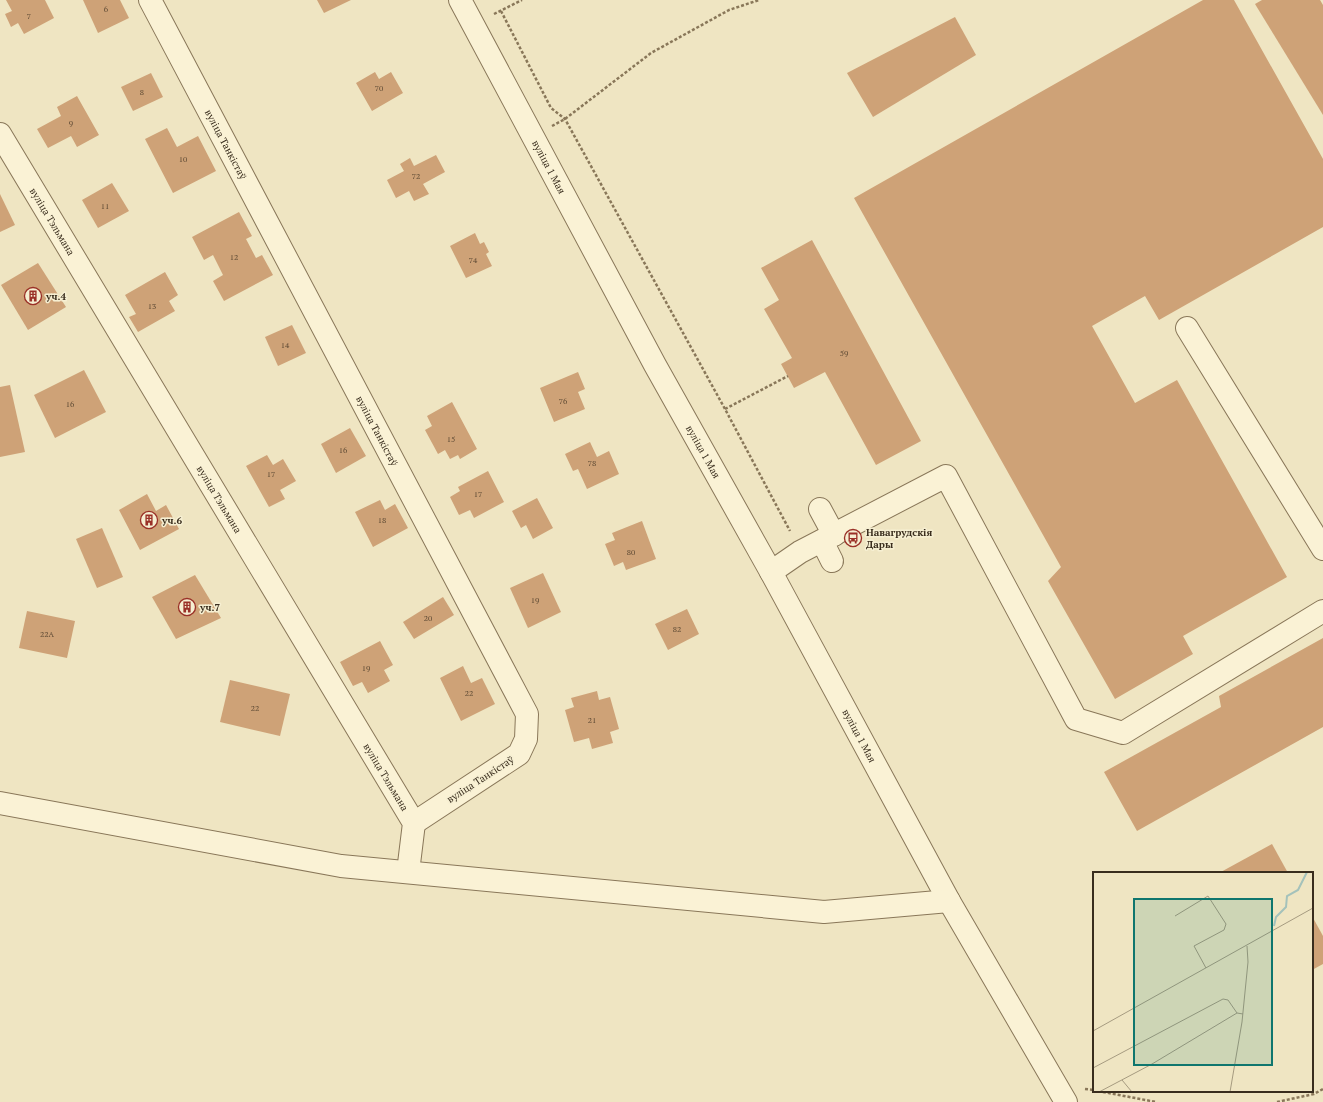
<svg xmlns="http://www.w3.org/2000/svg" width="1323" height="1102" font-family="'PT Serif',serif">
<style>
.building{fill:#cea277}
.lines{fill:none;stroke-linecap:round;stroke-linejoin:round}
.minor-casing{stroke:#897759;stroke-width:24}
.path{stroke:#897759;stroke-width:2.5;stroke-dasharray:3 2;stroke-linecap:butt}
.minor{stroke:#faf2d5;stroke-width:22}
.labels{text-anchor:middle;stroke-width:3;stroke-linejoin:round;paint-order:stroke}
.number-label{font-size:8px;fill:#5e4a34}
.street-label{font-size:10px;fill:#392d1d;stroke:#f6efd2}
.poi-label{font-size:10px;font-weight:bold;fill:#392d1d;stroke:#f6efd2;text-anchor:start}
.inset-river{fill:none;stroke:#a4c2bb;stroke-width:2}
.inset-road{fill:none;stroke:#a69b80;stroke-width:1}
.view{fill:#0f766e;fill-opacity:0.15;stroke:#0f766e;stroke-width:2}
.inset-edge{fill:none;stroke:#392d1d;stroke-width:2}
</style>
<rect width="100%" height="100%" fill="#efe5c2"/>
<g class="building">
<polygon points="6,0 45,0 54,18 24,34 18,23 11,27 5,14 12,11"/>
<polygon points="83,0 120,0 129,18 98,33"/>
<polygon points="317,0 351,0 324,13"/>
<polygon points="1203,0 1234,0 1323,159 1323,227 1159,320 1145,296 1092,326 1135,403 1177,380 1287,577 1183,636 1193,654 1115,699 1048,581 1061,567 854,198"/>
<polygon points="1262,0 1320,0 1323,5 1323,115 1255,4"/>
<polygon points="955,17 976,55 873,117 847,73"/>
<polygon points="375,72 379,79 391,72 403,93 372,111 356,83"/>
<polygon points="151,73 163,97 133,111 121,87"/>
<polygon points="77,96 99,135 77,147 71,136 48,148 37,129 61,116 57,107"/>
<polygon points="167,128 177,147 198,136 216,171 173,193 145,139"/>
<polygon points="436,155 445,172 423,184 429,194 414,201 409,191 396,198 387,180 404,171 400,164 410,158 414,166"/>
<polygon points="112,183 129,211 98,228 82,200"/>
<polygon points="0,194 15,225 0,232"/>
<polygon points="239,212 252,236 246,239 256,258 262,255 273,275 224,301 213,281 223,275 213,255 204,260 192,237"/>
<polygon points="475,233 480,244 484,242 489,252 486,254 492,266 466,278 450,246"/>
<polygon points="812,240 921,441 876,465 825,372 794,388 781,364 792,358 764,309 779,300 761,268"/>
<polygon points="38,263 66,307 28,330 1,285"/>
<polygon points="165,272 178,295 169,301 175,311 138,332 129,317 136,314 125,295"/>
<polygon points="292,325 306,353 278,366 265,337"/>
<polygon points="84,370 106,412 55,438 34,395"/>
<polygon points="578,372 585,389 578,392 585,409 554,422 540,388"/>
<polygon points="10,385 25,452 0,457 0,387"/>
<polygon points="452,402 477,449 460,459 458,455 450,459 445,450 438,454 425,430 432,426 427,416"/>
<polygon points="350,428 366,456 336,473 321,444"/>
<polygon points="590,442 597,457 609,451 619,474 587,489 578,469 573,471 565,454"/>
<polygon points="267,455 273,465 283,459 296,481 280,490 285,499 269,507 246,466"/>
<polygon points="488,471 504,502 474,518 470,510 459,515 450,497 460,491 458,487"/>
<polygon points="147,494 156,511 166,505 179,529 140,550 119,510"/>
<polygon points="537,498 553,528 533,539 526,525 521,528 512,511"/>
<polygon points="380,500 385,510 395,504 408,528 373,547 355,512"/>
<polygon points="642,521 656,559 626,570 623,562 614,566 605,544 615,540 612,533"/>
<polygon points="102,528 123,577 97,588 76,539"/>
<polygon points="543,573 561,612 528,628 510,588"/>
<polygon points="195,575 221,618 176,639 152,597"/>
<polygon points="443,597 454,615 414,639 403,622"/>
<polygon points="687,609 699,634 668,650 655,624"/>
<polygon points="27,611 75,621 67,658 19,648"/>
<polygon points="1323,638 1323,727 1137,831 1104,772 1221,707 1219,696"/>
<polygon points="380,641 393,665 384,670 390,681 368,693 362,682 353,686 340,662"/>
<polygon points="463,666 471,683 482,678 495,704 461,721 440,678"/>
<polygon points="230,680 290,694 280,736 220,722"/>
<polygon points="597,691 599,700 610,697 619,729 610,732 613,743 592,749 589,738 574,742 565,710 574,707 571,698"/>
<polygon points="1272,844 1288,873 1219,873"/>
<polygon points="1312,916 1323,936 1323,964 1312,970"/>
</g>
<g class="lines">
<g class="minor-casing">
<g id="minor">
<path id="s1" d="M 150,0 L 527,714 L 526,739 L 519,754 L 414,823"/>
<path id="s2" d="M 460,0 L 655,365 L 771,572 L 949,901 L 1066,1102"/>
<path id="s3" d="M 0,134 L 414,823 L 408,872"/>
<polyline points="1187,328 1323,549"/>
<polyline points="820,509 834,535"/>
<polyline points="822,541 832,561"/>
<polyline points="771,572 800,552 946,476 1076,719 1123,733 1323,611"/>
<polyline points="0,803 341,866 824,912 949,901"/>
</g>
</g>
<g class="path">
<polyline points="501,11 551,108 565,119 725,409 790,531"/>
<polyline points="494,14 522,0"/>
<polyline points="552,126 565,119 651,53 729,10 759,0"/>
<polyline points="725,409 788,376"/>
<polyline points="1085,1089 1094,1090"/>
<polyline points="1098,1091 1156,1102"/>
<polyline points="1277,1102 1314,1094 1323,1089"/>
</g>
<use href="#minor" class="minor"/>
</g>
<defs>
<g id="building-ring" transform="scale(0.9)"><circle r="9.5" fill="#f6efd2" stroke="#9a3027" stroke-width="1.5"/><path d="M-4-6H4V6H1V3H-1V6H-4ZM-2.5-4.3h1.7v1.8h-1.7ZM.8-4.3h1.7v1.8H.8ZM-2.5-1h1.7V.8h-1.7ZM.8-1h1.7V.8H.8Z" fill="#9a3027"/></g>
<g id="bus-ring" transform="scale(0.9)"><circle r="9.5" fill="#f6efd2" stroke="#9a3027" stroke-width="1.5"/><path d="M-5-6H5V4H4V6H2V4H-2V6H-4V4H-5ZM-3.5-4V0h7V-4ZM-3.5 1.2v1.5H-2V1.2ZM2 1.2v1.5H3.5V1.2Z" fill="#9a3027"/></g>
</defs>
<g fill-rule="evenodd">
<use href="#building-ring" x="33" y="296"/>
<use href="#building-ring" x="149" y="520"/>
<use href="#bus-ring" x="853" y="538"/>
<use href="#building-ring" x="187" y="607"/>
</g>
<g class="labels">
<g class="number-label">
<text x="106" y="12">6</text>
<text x="29" y="19">7</text>
<text x="379" y="91">70</text>
<text x="142" y="95">8</text>
<text x="71" y="126">9</text>
<text x="183" y="162">10</text>
<text x="416" y="179">72</text>
<text x="105" y="209">11</text>
<text x="234" y="260">12</text>
<text x="473" y="263">74</text>
<text x="152" y="309">13</text>
<text x="285" y="348">14</text>
<text x="844" y="356">59</text>
<text x="563" y="404">76</text>
<text x="70" y="407">16</text>
<text x="451" y="442">15</text>
<text x="343" y="453">16</text>
<text x="592" y="466">78</text>
<text x="271" y="477">17</text>
<text x="478" y="497">17</text>
<text x="382" y="523">18</text>
<text x="631" y="555">80</text>
<text x="535" y="603">19</text>
<text x="428" y="621">20</text>
<text x="677" y="632">82</text>
<text x="47" y="637">22А</text>
<text x="366" y="671">19</text>
<text x="469" y="696">22</text>
<text x="255" y="711">22</text>
<text x="592" y="723">21</text>
</g>
<g class="street-label">
<text dy="4" stroke="none"><textPath href="#s1" startOffset="163">вуліца Танкістаў</textPath></text>
<text dy="4" stroke="none"><textPath href="#s2" startOffset="189">вуліца 1 Мая</textPath></text>
<text dy="4" stroke="none"><textPath href="#s3" startOffset="102">вуліца Тэльмана</textPath></text>
<text dy="4" stroke="none"><textPath href="#s1" startOffset="487">вуліца Танкістаў</textPath></text>
<text dy="4" stroke="none"><textPath href="#s2" startOffset="513">вуліца 1 Мая</textPath></text>
<text dy="4" stroke="none"><textPath href="#s3" startOffset="426">вуліца Тэльмана</textPath></text>
<text dy="4" stroke="none"><textPath href="#s2" startOffset="837">вуліца 1 Мая</textPath></text>
<text dy="4" stroke="none"><textPath href="#s3" startOffset="750">вуліца Тэльмана</textPath></text>
<text transform="translate(480 779) rotate(-33)" y="4">вуліца Танкістаў</text>
</g>
<g class="poi-label">
<text x="46" y="300">уч.4</text>
<text x="162" y="524">уч.6</text>
<text x="866" y="536">Навагрудскія<tspan x="866" dy="12">Дары</tspan></text>
<text x="200" y="611">уч.7</text>
</g>
</g>
<g transform="translate(1093 872)">
<rect width="220" height="220" fill="#efe5c2"/>
<path class="inset-river" d="M 181,54 L 183,45 L 193,35 L 194,24 L 205,18 L 214,0"/>
<path class="inset-road" d="M 82,44 L 115,24 L 133,52 L 131,58 L 101,74 L 113,96M 0,159 L 220,36M 0,196 L 130,127 L 135,128 L 144,141M 29,208 L 39,220M 6,220 L 59,192 L 144,141 L 150,142M 137,220 L 149,150 L 155,90 L 154,74"/>
<path class="view" d="M 41,27 L 179,27 L 179,193 L 41,193 Z"/>
<rect width="220" height="220" class="inset-edge"/>
</g>
</svg>
